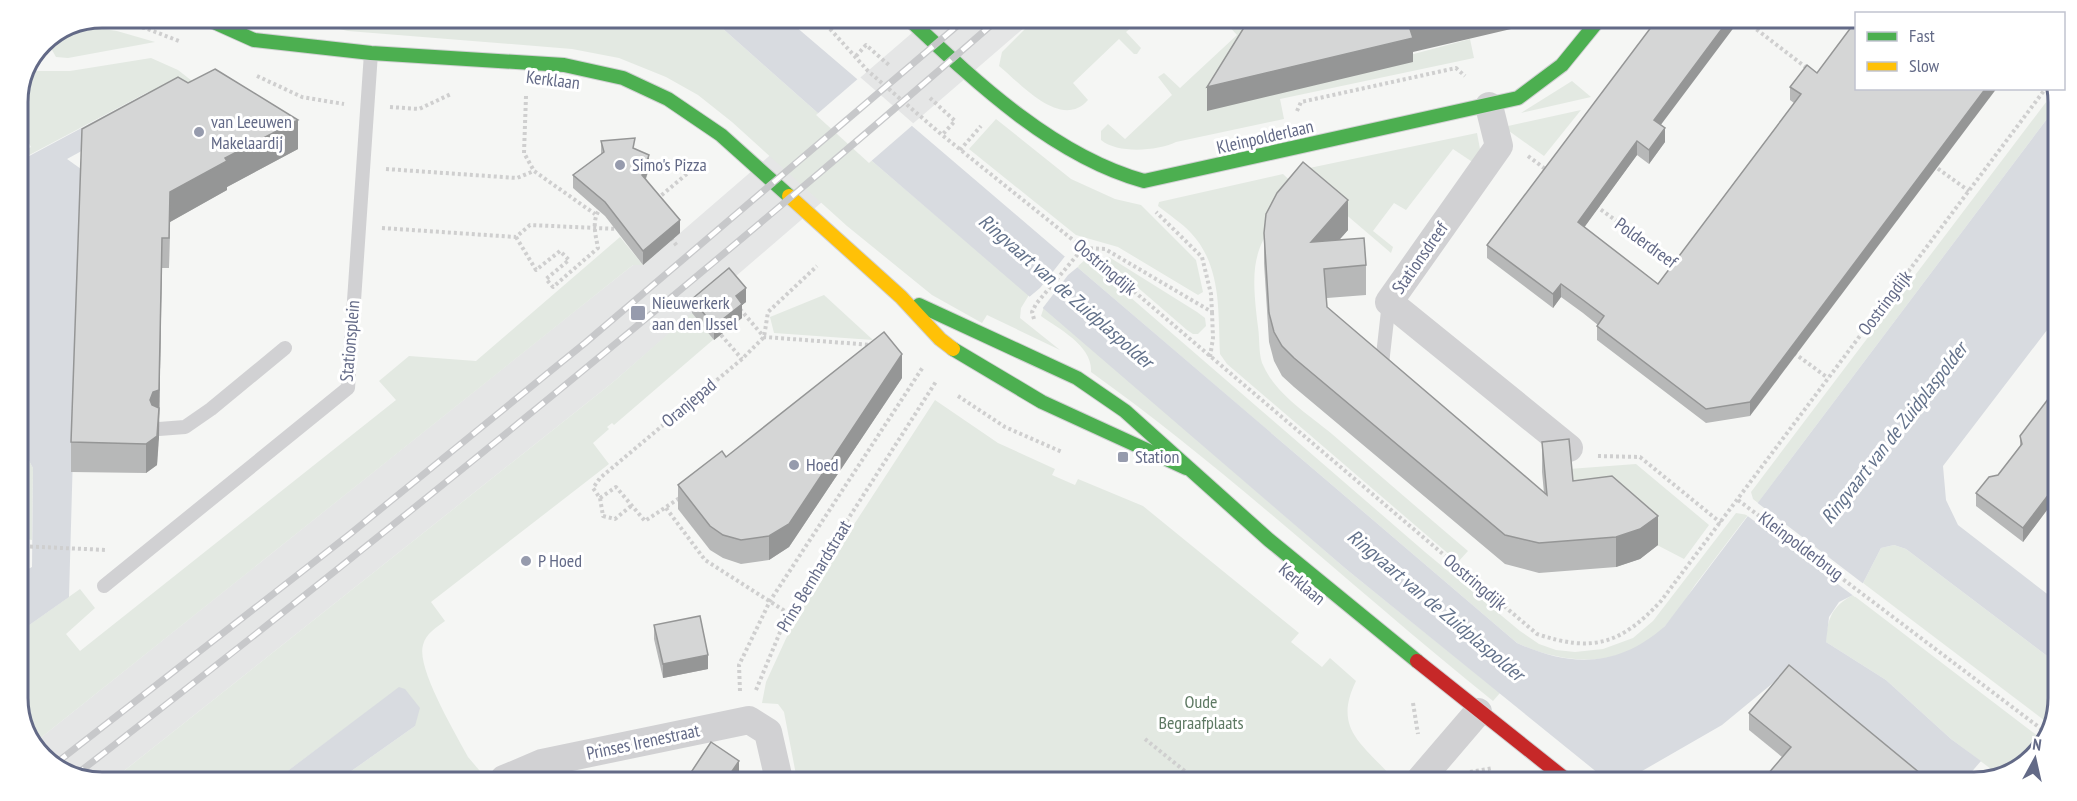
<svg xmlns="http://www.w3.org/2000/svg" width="2077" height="801" font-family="'PT Sans Narrow',sans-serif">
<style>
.built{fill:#e5e6e6}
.green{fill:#e3e9e2}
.water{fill:#d8dbe0}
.pier{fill:#f5f6f4}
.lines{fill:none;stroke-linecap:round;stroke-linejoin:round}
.fast-casing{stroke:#d1d1d3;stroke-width:16}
.slow-casing{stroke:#d1d1d3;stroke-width:16}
.jam-casing{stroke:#d1d1d3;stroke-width:16}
.path{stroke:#cfcfcf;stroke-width:4;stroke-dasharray:3 3;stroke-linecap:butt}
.lane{stroke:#d1d1d3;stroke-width:14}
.street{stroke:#d1d1d3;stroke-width:28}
.fast{stroke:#4caf50;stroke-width:14}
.slow{stroke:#ffc107;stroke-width:14}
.jam{stroke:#c62828;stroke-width:14}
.rail-casing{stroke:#c7c8ca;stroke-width:7}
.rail{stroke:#fff;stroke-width:4.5;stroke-dasharray:14;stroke-linecap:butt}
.wall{fill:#b7b8b8}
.shaded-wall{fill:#959696}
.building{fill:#d5d6d6;stroke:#959696;stroke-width:1.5}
.poi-dot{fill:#969bad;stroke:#fff;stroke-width:2}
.labels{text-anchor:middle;stroke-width:6;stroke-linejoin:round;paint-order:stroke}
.street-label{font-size:18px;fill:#636a87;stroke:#fff}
.poi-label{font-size:18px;fill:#636a87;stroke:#fff;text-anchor:start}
.park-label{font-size:18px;fill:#5e7963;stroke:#fff}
.water-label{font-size:20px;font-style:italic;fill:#63728b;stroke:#fff}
.rim{fill:none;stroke:#636a87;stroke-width:3}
</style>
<rect width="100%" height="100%" fill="#f5f6f4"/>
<polygon class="built" points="927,20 1033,20 612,383 115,778 75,778 35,750 33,744 565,319 633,265 643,265"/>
<g class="green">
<polygon points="290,18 712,19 872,161 1029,295 1021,308 1020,318 1060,350 987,315 982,323 932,295 847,226 732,122 698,95 666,77 619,58 572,49 348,31"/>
<path d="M 1034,20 L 1139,21 L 1126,32 L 1141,48 L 1137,54 L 1134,54 L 1119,39 L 1073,83 L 1088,100 C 1061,131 1020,83 999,66 L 1002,52 Z"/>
<path d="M 1224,21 L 1236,21 L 1244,29 L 1262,21 L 1207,109 L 1470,39 L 1474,58 L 1280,99 L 1284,119 L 1176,142 C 1157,151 1118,154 1101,140 L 1101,131 L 1108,124 L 1125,139 L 1172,95 L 1158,77 L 1164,73 L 1180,88 L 1237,35 Z"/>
<polygon points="83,26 117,31 155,42 68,58 56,57 47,41"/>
<path d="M 151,58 L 178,70 L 192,81 L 158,109 L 148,92 L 18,161 L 18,154 L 31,147 C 14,115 15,104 30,71 L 70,71 Z"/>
<polygon points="1572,81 1591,97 1521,113"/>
<polygon points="2056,89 2059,103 1766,492 1758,503 1753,499 1751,492"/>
<polygon points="1581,110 1544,156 1509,131 1508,126"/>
<polygon points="996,119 1071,179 1115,199 1141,205 1196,260 1203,292 1198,295 1118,247 1076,235 969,149"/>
<polygon points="1477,133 1480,149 1474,163 1453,149 1406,210 1394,203 1373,231 1393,247 1391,253 1295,171"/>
<path d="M 1283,174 L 1300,190 C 1254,245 1249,255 1258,327 C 1260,339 1258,357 1264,367 C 1277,395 1309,415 1332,434 C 1377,473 1422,512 1468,551 L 1458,562 L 1227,364 L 1220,354 C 1218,313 1222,266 1191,233 C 1182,223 1169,215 1158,206 L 1159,202 Z"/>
<polygon points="620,237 643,265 633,265 33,744 18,704 18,633 80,589 95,608 66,634 80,651 396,400 379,381 409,356 476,361"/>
<polygon points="1109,257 1197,312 1205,318 1206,326 1198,334 1193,334 1187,330 1106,260 1106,258"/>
<path d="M 1086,259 L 1425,552 L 1520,631 L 1539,644 L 1556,650 L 1575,652 L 1603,649 L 1633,638 L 1653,621 L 1736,513 L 1748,515 C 1730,538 1713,562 1695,585 C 1686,599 1676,614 1665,626 C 1626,669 1566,666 1517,643 L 1077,267 Z"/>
<polygon points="824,295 873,340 774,333 770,317"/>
<path d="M 1044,307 L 1346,569 L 1500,693 L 1493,701 C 1358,593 1232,473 1091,372 C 1093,346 1059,329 1041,316 Z"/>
<path d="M 692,313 L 714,339 L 614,425 L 612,423 L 607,427 L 609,429 L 593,443 L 609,464 L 431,602 L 445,621 C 436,628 426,633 423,645 C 416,668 456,734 468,757 L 485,777 L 483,779 L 340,779 L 415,726 L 399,688 L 277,779 L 115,778 L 612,383 Z"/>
<path d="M 935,400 L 998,443 L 1055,469 L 1052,475 L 1075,485 L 1078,479 L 1143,506 L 1299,633 L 1291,642 L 1322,667 L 1330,658 L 1356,681 C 1333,728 1361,743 1391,776 L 1386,782 L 797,780 L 784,712 L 778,704 L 762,703 L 766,682 L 801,606 Z"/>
<polygon points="18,441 33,468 32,540 20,538"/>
<polygon points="1636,464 1709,525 1684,559 1657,545 1573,511 1569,469"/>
<polygon points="1894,545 1906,549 2055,662 2053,727 1863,583 1881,548"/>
<path d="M 1853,595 L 2043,740 L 2022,768 L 1999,775 L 1951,739 L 1886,680 L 1826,642 C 1827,619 1832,606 1853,595 Z"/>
</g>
<g class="water">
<path d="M 712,19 L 788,20 L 1517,643 C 1572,668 1619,667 1665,626 L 2059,103 L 2057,317 L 1943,466 L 1946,500 L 1958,525 L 2055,600 L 2055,662 L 1906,549 L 1894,545 L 1881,548 L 1863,583 L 1853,595 L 1839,602 L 1829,617 L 1826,642 L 1886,680 L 1951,739 L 1981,761 L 1962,783 L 1913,783 L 1790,669 L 1722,725 L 1623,782 L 1609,782 L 1346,569 L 872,161 Z"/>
<polygon points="149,92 158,109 67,159 81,169 69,597 18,633 18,574 32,567 33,468 18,441 18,162"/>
<polygon points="399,687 405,689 420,708 415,726 340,779 277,779"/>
</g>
<g class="pier">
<polygon points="860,77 914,124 869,163 816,115"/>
<polygon points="1066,255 1079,266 1068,275 1042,309 1028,298 1040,288"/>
<polygon points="1755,501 1865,585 1855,597 1745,514"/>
</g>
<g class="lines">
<g class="fast-casing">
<g id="fast">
<polyline points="205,18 254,40 371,53 564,65 623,78 668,99 721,135 789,196"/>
<path d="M 910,20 C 977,83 1054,156 1144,181 L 1518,98 L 1562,65 L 1597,22"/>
<polyline points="919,305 1077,378 1125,411 1269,540 1417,661"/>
<polyline points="953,349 1042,402 1186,468"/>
</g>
</g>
<g class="slow-casing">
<polyline id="slow" points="789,196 901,297 940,339 953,349"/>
</g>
<g class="jam-casing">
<polyline id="jam" points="1417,661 1569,782"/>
</g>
<g class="path">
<polyline points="101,19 145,28 179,41"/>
<path d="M 822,20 L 868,71 L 942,135 L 1083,248 L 1537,634 C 1593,653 1621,644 1661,601 L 2046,88"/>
<polyline points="1747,22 1808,69"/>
<polyline points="856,56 866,45 890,66"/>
<polyline points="257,76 302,97 344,104"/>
<polyline points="526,96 524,153 534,171 595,214"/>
<polyline points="930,98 955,121 942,135"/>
<polyline points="390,107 419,109 451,94"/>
<polyline points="1297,111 1301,102 1456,68 1465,76"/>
<polyline points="960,150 981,126"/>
<polyline points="1528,156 1548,171"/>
<polyline points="1933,165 1969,191"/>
<polyline points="386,169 517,178 534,171"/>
<polyline points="657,199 701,162"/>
<polyline points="1596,206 1677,265"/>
<polyline points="382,228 516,237 530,225 618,229"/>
<path d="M 516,237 L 536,270 L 560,251 L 569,260 L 546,279 L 553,287 L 598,248 C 595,232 591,219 602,206"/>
<polyline points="671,238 677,246"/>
<polyline points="1084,248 1105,249 1212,312 1211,294 1202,257 1156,212"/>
<polyline points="740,309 764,337 873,345"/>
<polyline points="1034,319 1032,312 1036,304 1083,248"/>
<polyline points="721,335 742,359"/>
<polyline points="1794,353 1828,378"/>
<polyline points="1210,357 1213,338 1212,312"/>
<polyline points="958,396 1005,427 1062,452"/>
<polyline points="1598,456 1640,457 1721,523"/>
<polyline points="600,498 616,487 645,521 681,497"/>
<polyline points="1738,500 2048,734"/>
<polyline points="631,506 615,519 603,516 600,498 593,488 600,478 742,359 764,337 768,312 817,266"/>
<polyline points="666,508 705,560 788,613"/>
<polyline points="18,546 107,550"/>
<polyline points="756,690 788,613 937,380"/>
<polyline points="740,691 739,665 770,601 923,367"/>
<polyline points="1413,703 1418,734"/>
<polyline points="1145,739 1197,781"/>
<polyline points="1470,772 1493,768"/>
</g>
<g class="lane">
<polyline points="1389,369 1382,364 1389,302"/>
<polyline points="159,429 185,427 211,409 285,348"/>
<polyline points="104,586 348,388 371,53"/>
</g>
<g class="street">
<polyline points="1489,106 1499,146 1389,302 1569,448"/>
<polyline points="504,779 542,763 749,720 768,732 779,780"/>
<polyline points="1418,782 1478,712"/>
</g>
<use href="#fast" class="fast"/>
<use href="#slow" class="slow"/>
<use href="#jam" class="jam"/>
<g class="rail-casing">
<g id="rail">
<polyline points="55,764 350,534 585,343 964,20"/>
<path d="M 73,777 C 388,533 697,282 997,20"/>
</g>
</g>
<use href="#rail" class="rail"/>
</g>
<g class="wall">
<polygon points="1807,65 1750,416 1706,423 1597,340 1597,326 1598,325 1583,313 1561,297 1553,308 1487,258 1487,245 1661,125 1665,142 1649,164 1637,155 1584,227 1658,284 1794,103 1790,100 1790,87"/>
<polygon points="188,83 298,149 227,187 227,190 170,222 169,268 162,268 159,420 157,465 146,473 71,472 71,442"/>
<polygon points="601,141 635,149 649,169 646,179 680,233 643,265 605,216 573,188 573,175 601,155"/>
<polygon points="1348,230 1339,240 1366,265 1366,295 1327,298 1327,307 1544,493 1542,472 1542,442 1573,481 1658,545 1640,559 1616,567 1539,573 1505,564 1294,387 1282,376 1274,361 1269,342 1264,263 1264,233"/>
<polygon points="692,299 746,302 742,305 742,318 714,340 692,313"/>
<polygon points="902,378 789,547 769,560 741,564 723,558 710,550 678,509 678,485 726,457"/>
<polygon points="2057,390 2056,498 2023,542 1976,506 1976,493 1998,475 2020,446 2020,436"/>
<polygon points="654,625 708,669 663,678 654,639"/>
<polygon points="1749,713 1932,783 1782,757 1749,730"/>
</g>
<g class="shaded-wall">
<polygon points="1444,21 1517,21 1511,29 1413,52 1413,62 1207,111 1207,87 1410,29"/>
<polygon points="1727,22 1738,22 1654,134 1654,120"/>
<polygon points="1986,88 1997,88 1750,416 1750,402"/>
<polygon points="298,120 298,149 227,187 227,190 170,222 169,268 170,192 225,158"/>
<polygon points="1665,128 1665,142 1649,164 1649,150"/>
<polygon points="1637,141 1637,155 1578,236 1578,222"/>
<polygon points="649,155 649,169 642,188 642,175"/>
<polygon points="1348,200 1348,230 1311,272 1311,242"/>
<polygon points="680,220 680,233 643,265 643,251"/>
<polygon points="162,238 159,438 157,465 146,473 146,444"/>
<polygon points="1561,284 1561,297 1553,308 1553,294"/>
<polygon points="746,288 746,302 742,305 742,318 714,340 714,326 736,296"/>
<polygon points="902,354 902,378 789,547 769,560 769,536"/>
<polygon points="2056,485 2056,498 2023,542 2023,528"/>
<polygon points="1658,516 1658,545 1640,559 1616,567 1616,537"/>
<polygon points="708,655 708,669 663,678 663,664"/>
<polygon points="739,761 739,776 736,780 726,780"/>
</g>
<g class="building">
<polygon points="1248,21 1444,21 1410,29 1413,38 1207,87"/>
<polygon points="1655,22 1727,22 1654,120 1665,128 1649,150 1637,141 1578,222 1658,284 1801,94 1790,87 1807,65 1817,73 1855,22 1857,22 1857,88 1986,88 1750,402 1706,409 1597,326 1604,316 1583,300 1561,284 1553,294 1487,245"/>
<polygon points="215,69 298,120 225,158 227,161 170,192 169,238 162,238 159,390 153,392 150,400 152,405 159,408 157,436 146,444 71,442 82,129 178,77 188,83"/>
<polygon points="635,138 633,148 649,155 642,175 680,220 643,251 605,202 573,175 604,152 601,141"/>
<polygon points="1303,162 1348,200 1311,242 1364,238 1366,265 1324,269 1327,307 1547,495 1542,442 1569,439 1573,481 1612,476 1658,516 1640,529 1616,537 1539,543 1505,535 1294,358 1282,346 1274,332 1269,313 1264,233 1266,214 1277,193"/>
<polygon points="729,268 746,288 736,296 742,304 714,326 692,299"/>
<polygon points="884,332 902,354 789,524 769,536 741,540 723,535 710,526 678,485 722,451 726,457"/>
<polygon points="2055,390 2057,390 2056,485 2023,528 1976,493 1989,477 1998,475 2022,444 2020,436"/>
<polygon points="700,616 708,655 663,664 654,625"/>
<polygon points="1789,665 1932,783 1761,782 1791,747 1749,713"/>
<polygon points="711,742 739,761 726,780 686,780"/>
<polygon points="634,772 636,780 593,780"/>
</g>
<g class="poi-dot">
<circle cx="199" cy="132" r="6"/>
<circle cx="620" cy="165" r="6"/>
<rect x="630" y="305" width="16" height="16" rx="3"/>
<rect x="1117" y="451" width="12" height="12" rx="3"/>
<circle cx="794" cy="465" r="6"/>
<circle cx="526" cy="561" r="6"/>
</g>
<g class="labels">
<g class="street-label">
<text transform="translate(553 80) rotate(7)" y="6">Kerklaan</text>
<text transform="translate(1265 137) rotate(-13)" y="6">Kleinpolderlaan</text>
<text transform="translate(1646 243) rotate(36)" y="6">Polderdreef</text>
<text transform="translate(1420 258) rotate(-55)" y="6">Stationsdreef</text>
<text transform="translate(1105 267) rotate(40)" y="6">Oostringdijk</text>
<text transform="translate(1885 303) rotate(-53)" y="6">Oostringdijk</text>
<text transform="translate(350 341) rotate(-85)" y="6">Stationsplein</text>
<text transform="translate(689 403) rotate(-40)" y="6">Oranjepad</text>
<text transform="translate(1801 546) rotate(37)" y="6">Kleinpolderbrug</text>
<text transform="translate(814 576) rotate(-59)" y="6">Prins Bernhardstraat</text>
<text transform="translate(1475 582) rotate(40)" y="6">Oostringdijk</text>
<text transform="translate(1302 584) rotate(40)" y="6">Kerklaan</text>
<text transform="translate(643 742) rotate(-12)" y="6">Prinses Irenestraat</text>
</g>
<g class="poi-label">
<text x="211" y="128">van Leeuwen<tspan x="211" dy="21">Makelaardij</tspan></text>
<text x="632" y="171">Simo's Pizza</text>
<text x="652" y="309">Nieuwerkerk<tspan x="652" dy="21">aan den IJssel</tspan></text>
<text x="1135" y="463">Station</text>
<text x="806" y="471">Hoed</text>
<text x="538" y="567">P Hoed</text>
</g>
<g class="park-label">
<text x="1201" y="708">Oude<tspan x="1201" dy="21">Begraafplaats</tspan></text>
</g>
<g class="water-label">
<text transform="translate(1066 291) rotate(41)" y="7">Ringvaart van de Zuidplaspolder</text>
<text transform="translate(1894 433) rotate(-52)" y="7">Ringvaart van de Zuidplaspolder</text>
<text transform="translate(1436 605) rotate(40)" y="7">Ringvaart van de Zuidplaspolder</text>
</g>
</g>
<path d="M0 0H2077V801H0ZM102 28H1974A74 74 0 0 1 2048 102V698A74 74 0 0 1 1974 772H102A74 74 0 0 1 28 698V102A74 74 0 0 1 102 28Z" fill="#fff" fill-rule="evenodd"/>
<path class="rim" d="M102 28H1974A74 74 0 0 1 2048 102V698A74 74 0 0 1 1974 772H102A74 74 0 0 1 28 698V102A74 74 0 0 1 102 28Z"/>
<rect x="1855" y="12" width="210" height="78" fill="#ffffff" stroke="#c1c3cf" stroke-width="1.5"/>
<rect x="1867" y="32" width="30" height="9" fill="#4caf50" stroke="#c1c3cf" stroke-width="1.5"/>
<text x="1909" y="42" font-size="18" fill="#636a87">Fast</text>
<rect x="1867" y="62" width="30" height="9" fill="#ffc107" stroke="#c1c3cf" stroke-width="1.5"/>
<text x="1909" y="72" font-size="18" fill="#636a87">Slow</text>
<g transform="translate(2035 759) rotate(8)" stroke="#ffffff" stroke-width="4.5" paint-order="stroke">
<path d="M0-4.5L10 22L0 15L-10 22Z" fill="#636a87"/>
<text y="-9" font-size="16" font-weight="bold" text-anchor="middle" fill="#636a87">N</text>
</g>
</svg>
